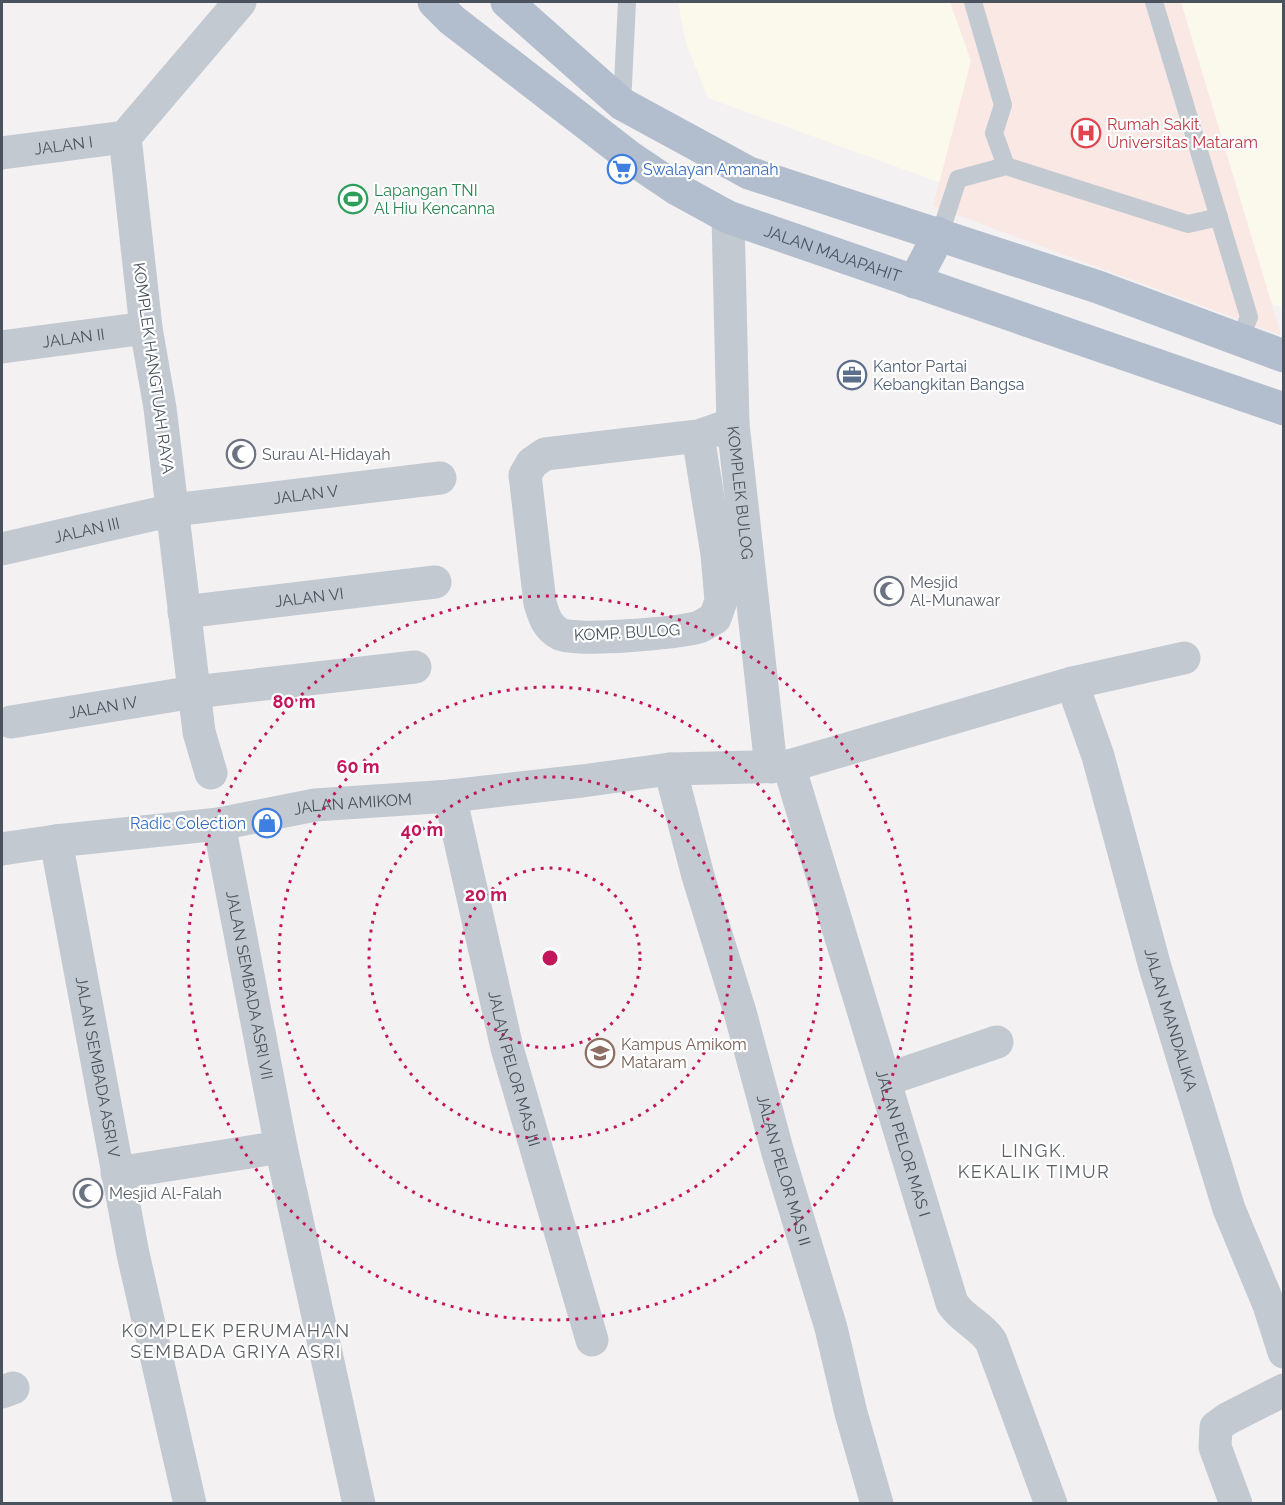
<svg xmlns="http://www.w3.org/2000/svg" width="1285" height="1505" font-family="Raleway,sans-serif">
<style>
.commercial{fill:#fbf9ec}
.medical{fill:#fae8e4}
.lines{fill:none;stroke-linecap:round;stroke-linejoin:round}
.service{stroke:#c2c9d1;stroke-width:18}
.minor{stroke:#c2c9d1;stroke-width:33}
.primary{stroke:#b2bdcd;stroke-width:33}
.ring{fill:none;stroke:#c2185b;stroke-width:3;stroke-dasharray:3 6}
.labels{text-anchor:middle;stroke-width:4.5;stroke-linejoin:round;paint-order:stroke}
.health-label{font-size:16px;fill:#be3a42;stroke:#fff;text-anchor:start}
.street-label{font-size:16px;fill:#49525d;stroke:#fff}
.shop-label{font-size:16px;fill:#366cbe;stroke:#fff;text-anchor:start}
.leisure-label{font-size:16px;fill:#27864d;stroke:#fff;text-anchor:start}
.service-label{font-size:16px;fill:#4e5e75;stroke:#fff;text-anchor:start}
.worship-label{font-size:16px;fill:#5b616d;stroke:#fff;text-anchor:start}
.education-label{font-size:16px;fill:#785e54;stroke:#fff;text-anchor:start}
.neighbourhood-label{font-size:18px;letter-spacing:1.5px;fill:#5d6065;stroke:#fff}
.centre{fill:#c2185b;stroke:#fff;stroke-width:3}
.ring-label{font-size:18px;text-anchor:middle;font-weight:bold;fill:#c2185b;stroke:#fff;stroke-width:4.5;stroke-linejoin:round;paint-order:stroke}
</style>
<rect width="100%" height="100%" fill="#f3f1f1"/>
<polygon class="commercial" points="678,2 1283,2 1283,308 708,98 686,43"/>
<polygon class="medical" points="950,2 1181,2 1281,335 933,206 971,61"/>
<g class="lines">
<g class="service">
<polyline points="973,2 1003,105 994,133 1006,166"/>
<polyline points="1154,2 1249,317 1240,339"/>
<polyline points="622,104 627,2"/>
<polyline points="940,234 958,179 1006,166 1188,224 1219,217"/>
</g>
<g class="minor">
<path id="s1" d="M 2,153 L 125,137"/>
<path id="s2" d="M 728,217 L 733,424 L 771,767"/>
<path id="s3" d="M 2,347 L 146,328"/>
<path d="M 698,436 L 717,554 L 721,601 L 715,618 C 710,621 704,625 699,627 C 678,633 577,642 560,634 C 547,627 544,616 540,603 L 525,475 L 532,463 L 545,454 L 698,436 L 733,424"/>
<path id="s4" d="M 2,549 L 173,510 L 440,478"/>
<path id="s5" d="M 184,612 L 435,582"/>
<path id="s6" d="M 1072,683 L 1098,756 L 1155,967 L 1229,1209 L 1269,1305 L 1284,1352"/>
<path id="s7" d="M 11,722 L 194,692 L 415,667"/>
<path id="s8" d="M 789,766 L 952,1303 C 962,1319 980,1325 991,1341 L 1051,1504"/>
<path id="s9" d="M 670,769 L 698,876 L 740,1012 L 778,1153 L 831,1328 L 851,1413 L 877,1504"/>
<polyline points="211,773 199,732 160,408 146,328 125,137 240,2"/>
<path id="s10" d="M 450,796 L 507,1048 L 592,1340"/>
<path id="s11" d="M 219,824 L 281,1147 L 359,1504"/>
<path id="s12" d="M 56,841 L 133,1254 L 190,1504"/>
<path id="s13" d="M 2,849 L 56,841 L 219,824 L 315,805 L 450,796 L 582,781 L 670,769 L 789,766 L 1072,683 L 1184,658"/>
<polyline points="885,1080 997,1042"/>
<polyline points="117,1173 281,1147"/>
<polyline points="2,1392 13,1388"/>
<polyline points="1236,1504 1215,1447 1216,1427 1227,1419 1284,1390"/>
</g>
<g class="primary">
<path id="s14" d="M 434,2 L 452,20 L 631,158 L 677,189 L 728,217 L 1284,409"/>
<polyline points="507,2 622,104 749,173 1098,287 1284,356"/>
<polyline points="914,282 931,250 937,233"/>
</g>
</g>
<g class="ring">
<circle cx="550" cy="958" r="90"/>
<circle cx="550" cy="958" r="181"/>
<circle cx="550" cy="958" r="271"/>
<circle cx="550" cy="958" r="362"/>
</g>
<defs>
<g id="hospital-ring" transform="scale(1.5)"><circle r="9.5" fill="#fff" stroke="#e0444e" stroke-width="1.5"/><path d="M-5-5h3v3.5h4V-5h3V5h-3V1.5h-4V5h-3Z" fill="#e0444e"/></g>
<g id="supermarket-ring" transform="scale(1.5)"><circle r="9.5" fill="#fff" stroke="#3f7fe0" stroke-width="1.5"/><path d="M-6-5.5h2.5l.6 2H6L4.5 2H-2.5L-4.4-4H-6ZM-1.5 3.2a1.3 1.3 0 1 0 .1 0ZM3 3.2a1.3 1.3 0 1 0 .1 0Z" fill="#3f7fe0"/></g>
<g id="stadium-ring" transform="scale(1.5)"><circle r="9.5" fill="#fff" stroke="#2e9e5b" stroke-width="1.5"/><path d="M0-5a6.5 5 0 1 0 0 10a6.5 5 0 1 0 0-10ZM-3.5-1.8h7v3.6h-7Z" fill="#2e9e5b"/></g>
<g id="office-ring" transform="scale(1.5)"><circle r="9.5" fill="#fff" stroke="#5c6f8a" stroke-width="1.5"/><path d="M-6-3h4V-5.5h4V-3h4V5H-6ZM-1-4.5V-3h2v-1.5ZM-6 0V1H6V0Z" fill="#5c6f8a"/></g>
<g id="mosque-ring" transform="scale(1.5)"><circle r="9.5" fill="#fff" stroke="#6b7280" stroke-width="1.5"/><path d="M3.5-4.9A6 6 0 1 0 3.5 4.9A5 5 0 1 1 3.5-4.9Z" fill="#6b7280"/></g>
<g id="shop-ring" transform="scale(1.5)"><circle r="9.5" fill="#fff" stroke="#3f7fe0" stroke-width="1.5"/><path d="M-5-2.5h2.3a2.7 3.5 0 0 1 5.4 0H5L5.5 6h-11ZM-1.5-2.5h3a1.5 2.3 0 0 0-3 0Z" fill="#3f7fe0"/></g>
<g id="university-ring" transform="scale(1.5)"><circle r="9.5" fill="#fff" stroke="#8d6e63" stroke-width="1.5"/><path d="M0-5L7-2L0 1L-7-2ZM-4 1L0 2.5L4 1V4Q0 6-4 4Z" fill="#8d6e63"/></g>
</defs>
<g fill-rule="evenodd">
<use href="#hospital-ring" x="1086" y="133"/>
<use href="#supermarket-ring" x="622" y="169"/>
<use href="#stadium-ring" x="353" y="199"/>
<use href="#office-ring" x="852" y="375"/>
<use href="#mosque-ring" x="241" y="454"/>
<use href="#mosque-ring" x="889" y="591"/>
<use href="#shop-ring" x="267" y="823"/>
<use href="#university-ring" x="600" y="1053"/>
<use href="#mosque-ring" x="88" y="1193"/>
</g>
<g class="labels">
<g class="health-label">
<text x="1107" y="130">Rumah Sakit<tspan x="1107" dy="18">Universitas Mataram</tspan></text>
</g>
<g class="street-label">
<text dy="6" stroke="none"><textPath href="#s1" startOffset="62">JALAN I</textPath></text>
<text dy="6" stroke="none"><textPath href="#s14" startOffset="476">JALAN MAJAPAHIT</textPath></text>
<text dy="6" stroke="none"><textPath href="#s3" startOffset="72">JALAN II</textPath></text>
<text transform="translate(154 368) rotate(82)" y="6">KOMPLEK HANGTUAH RAYA</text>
<text dy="6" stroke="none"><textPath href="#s2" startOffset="276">KOMPLEK BULOG</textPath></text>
<text dy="6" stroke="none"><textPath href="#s4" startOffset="309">JALAN V</textPath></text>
<text dy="6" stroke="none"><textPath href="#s4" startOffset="87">JALAN III</textPath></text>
<text dy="6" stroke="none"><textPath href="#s5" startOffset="126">JALAN VI</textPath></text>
<text transform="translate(627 632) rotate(-3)" y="6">KOMP. BULOG</text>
<text dy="6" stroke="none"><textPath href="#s7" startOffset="93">JALAN IV</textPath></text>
<text dy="6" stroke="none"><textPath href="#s13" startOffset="354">JALAN AMIKOM</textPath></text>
<text dy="6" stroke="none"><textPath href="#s11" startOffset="164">JALAN SEMBADA ASRI VII</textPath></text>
<text dy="6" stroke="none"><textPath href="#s6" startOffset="351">JALAN MANDALIKA</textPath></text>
<text dy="6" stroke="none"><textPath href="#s12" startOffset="230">JALAN SEMBADA ASRI V</textPath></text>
<text dy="6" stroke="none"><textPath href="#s10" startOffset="280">JALAN PELOR MAS III</textPath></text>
<text dy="6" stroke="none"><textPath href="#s8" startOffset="394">JALAN PELOR MAS I</textPath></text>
<text dy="6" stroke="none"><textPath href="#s9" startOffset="417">JALAN PELOR MAS II</textPath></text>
</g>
<g class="shop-label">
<text x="643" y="175">Swalayan Amanah</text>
<text x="246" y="829" text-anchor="end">Radic Colection</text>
</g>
<g class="leisure-label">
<text x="374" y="196">Lapangan TNI<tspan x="374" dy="18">Al Hiu Kencanna</tspan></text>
</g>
<g class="service-label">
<text x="873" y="372">Kantor Partai<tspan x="873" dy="18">Kebangkitan Bangsa</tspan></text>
</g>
<g class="worship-label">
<text x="262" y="460">Surau Al-Hidayah</text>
<text x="910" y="588">Mesjid<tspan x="910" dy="18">Al-Munawar</tspan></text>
<text x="109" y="1199">Mesjid Al-Falah</text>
</g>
<g class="education-label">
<text x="621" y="1050">Kampus Amikom<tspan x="621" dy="18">Mataram</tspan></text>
</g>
<g class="neighbourhood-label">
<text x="1034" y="1157">LINGK.<tspan x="1034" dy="21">KEKALIK TIMUR</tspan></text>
<text x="236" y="1337">KOMPLEK PERUMAHAN<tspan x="236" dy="21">SEMBADA GRIYA ASRI</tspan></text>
</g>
</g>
<circle cx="550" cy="958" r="9" class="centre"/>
<g class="ring-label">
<text x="294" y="708">80 m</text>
<text x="358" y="773">60 m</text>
<text x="422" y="836">40 m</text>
<text x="486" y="901">20 m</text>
</g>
<rect width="1285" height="1505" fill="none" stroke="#49525d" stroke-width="6"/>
</svg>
